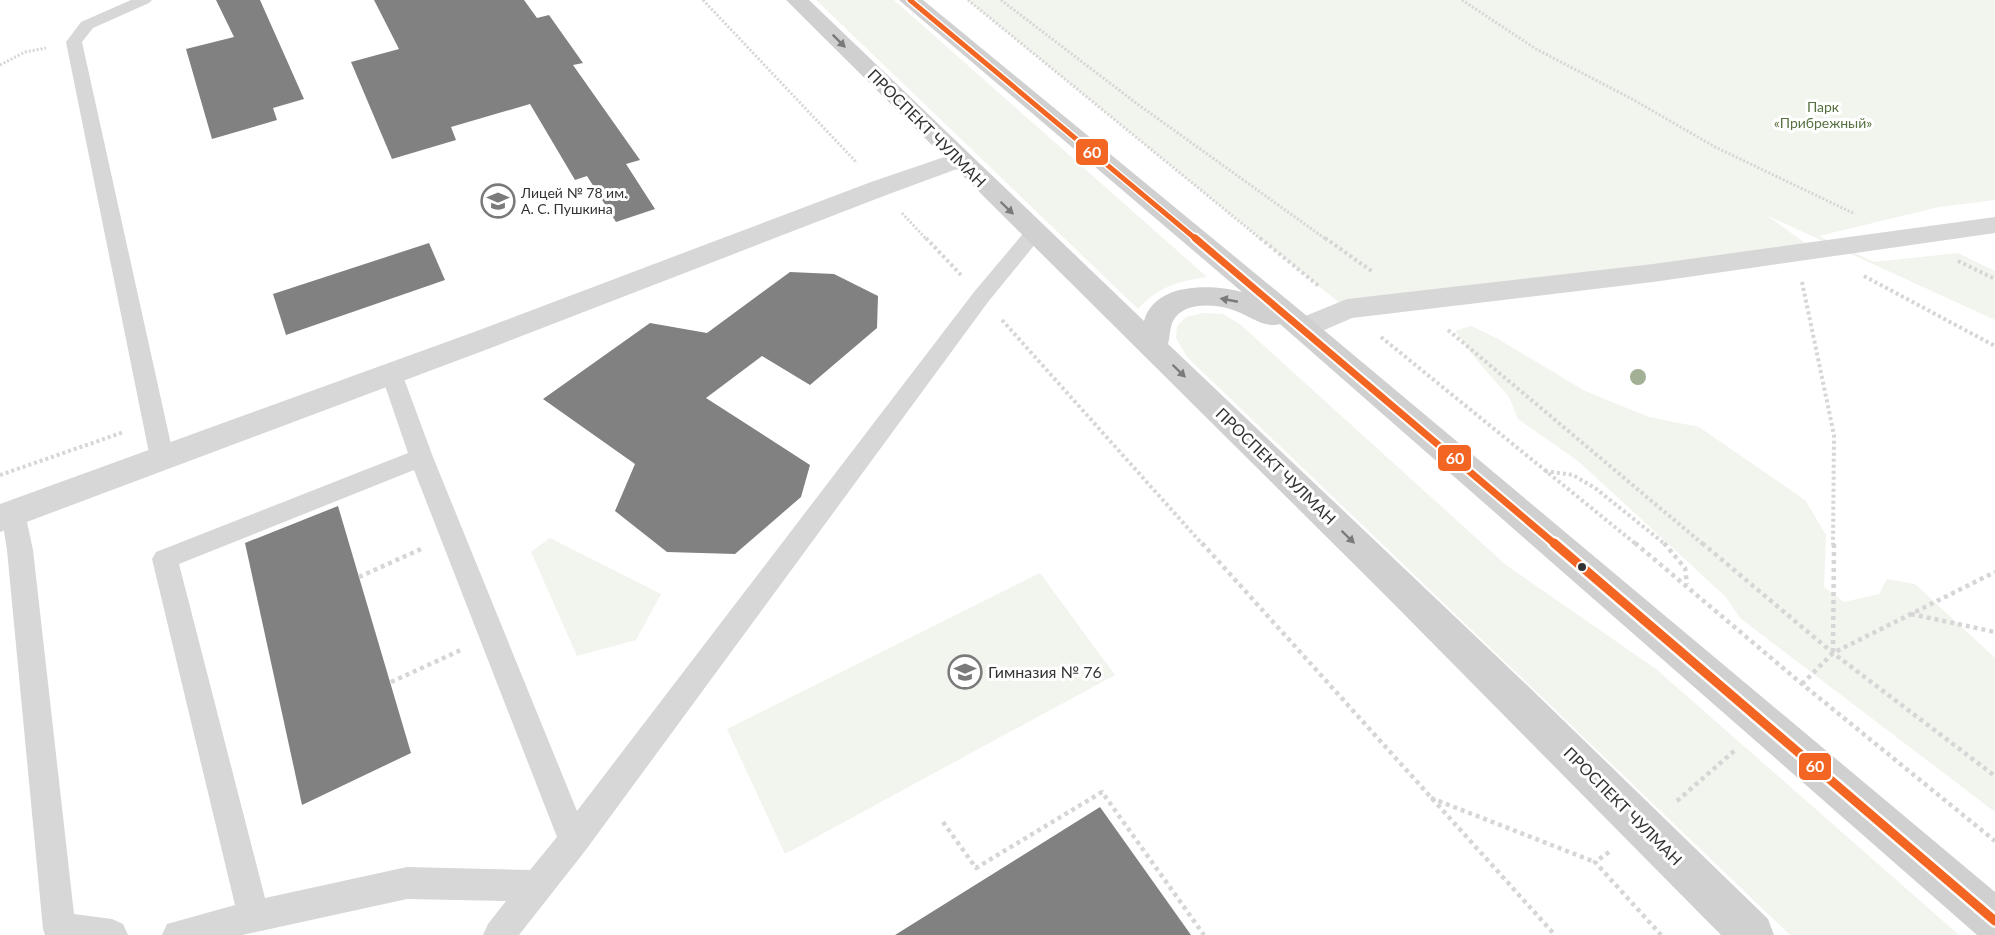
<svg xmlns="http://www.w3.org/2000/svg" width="1995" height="935" font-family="Lato,sans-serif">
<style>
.green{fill:#f1f5ed}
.building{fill:#818181}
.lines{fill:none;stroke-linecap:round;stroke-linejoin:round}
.path-far2{stroke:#d6d6d6;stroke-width:3;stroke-dasharray:2 2;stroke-linecap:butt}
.path-far1{stroke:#d6d6d6;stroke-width:4;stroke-dasharray:3 3;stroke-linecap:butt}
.path{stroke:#d6d6d6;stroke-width:4.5;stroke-dasharray:4 4;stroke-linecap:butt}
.service{fill:#d7d7d7;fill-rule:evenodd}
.minor{fill:#d7d7d7;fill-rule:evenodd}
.secondary{fill:#d0d0d0;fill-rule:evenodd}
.bus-1-far2-casing{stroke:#fff;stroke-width:8}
.bus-1-far1-casing{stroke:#fff;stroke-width:11}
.bus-1-casing{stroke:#fff;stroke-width:14}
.bus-1-far2{stroke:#f26522;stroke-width:5}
.bus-1-far1{stroke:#f26522;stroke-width:7}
.bus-1{stroke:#f26522;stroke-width:9}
.tree{fill:#a2b095}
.oneway{fill:#7a7a7a}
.bus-dot{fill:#333;stroke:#fff;stroke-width:2}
.labels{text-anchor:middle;stroke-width:6;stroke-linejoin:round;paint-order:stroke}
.far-park-label{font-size:14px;fill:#56703f;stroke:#fff}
.far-poi-label{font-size:14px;fill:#333;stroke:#fff;text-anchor:start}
.street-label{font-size:16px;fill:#333;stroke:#fff}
.poi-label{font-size:16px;fill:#333;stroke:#fff;text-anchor:start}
.line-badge{stroke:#fff;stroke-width:2}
.badge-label{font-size:16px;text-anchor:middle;font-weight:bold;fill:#fff}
</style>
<rect width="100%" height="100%" fill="#fff"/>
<g class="green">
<path d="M 816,0 L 894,0 L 1207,277 C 1179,281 1157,287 1138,309 Z"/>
<polygon points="968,0 1995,0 1995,200 1939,207 1819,236 1874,262 1958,253 1995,271 1995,320 1766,215 1815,250 1347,309"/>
<polygon points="1203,313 1223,314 1241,325 1506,565 1656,669 1959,935 1790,935 1187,357 1176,338 1177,326 1186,317"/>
<polygon points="1471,326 1498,339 1585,391 1649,417 1699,427 1805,500 1826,535 1824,587 1844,602 1879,594 1887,579 1915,584 1995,658 1995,812 1740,618 1726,597 1578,461 1518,419 1509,397 1479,363 1455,331"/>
<polygon points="550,538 661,594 636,640 577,656 531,552"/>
<polygon points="1040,573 1115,675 785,854 727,729"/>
</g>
<g class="building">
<polygon points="216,0 260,0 304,99 273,108 277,120 212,139 186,49 234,37"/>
<polygon points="374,0 524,0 537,18 549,15 583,63 573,65 640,160 626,164 655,209 616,222 587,176 575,180 530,104 451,127 456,140 392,159 351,62 399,49"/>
<polygon points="429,243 445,280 286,335 273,294"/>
<polygon points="790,272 834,274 878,296 877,328 810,385 762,356 706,398 810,465 801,497 735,554 667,552 615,511 635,464 543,399 650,323 707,333"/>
<polygon points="338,506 411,753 302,805 245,543"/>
<polygon points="1100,807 1191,935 895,935"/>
</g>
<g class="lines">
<g class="path-far2">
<polyline points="703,0 857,163"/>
<polyline points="968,0 1262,240"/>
<polyline points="1001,0 1136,103 1327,240"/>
<polyline points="1462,0 1536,49 1632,99 1715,147 1853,213"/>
<polyline points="0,65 25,52 46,48"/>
<polyline points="902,213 927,240"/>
</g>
<g class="path-far1">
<polyline points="926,238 961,275"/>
<polyline points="1260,238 1320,287"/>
<polyline points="1325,238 1373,272"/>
<polyline points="1958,261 1995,279"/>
<polyline points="1864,276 1995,346"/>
<polyline points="1802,282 1834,435 1833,545"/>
<polyline points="1002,320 1203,545"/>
<polyline points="1448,330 1704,545"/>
<polyline points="1381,337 1637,545"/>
<polyline points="1545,471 1573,475 1595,488 1666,545"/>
<polyline points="0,475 124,432"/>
</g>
<g class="path">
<polyline points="1202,543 1555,935"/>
<polyline points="1635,543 1802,684 1995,841"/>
<polyline points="1664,543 1685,568 1687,584"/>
<polyline points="1702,543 1833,653 1995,776"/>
<polyline points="359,577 421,549"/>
<polyline points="1911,614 1995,632"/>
<polyline points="1833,652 1834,543"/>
<polyline points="391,682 461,650"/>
<polyline points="1802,684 1833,653 1995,572"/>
<polyline points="1431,798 1595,862"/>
<polyline points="1677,801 1734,751"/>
<polyline points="943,822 976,868 1102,792 1204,935"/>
<polyline points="1609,852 1595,862 1661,935"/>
</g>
<g class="service">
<polygon points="131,0 152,0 149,3 93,28 82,42 174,458 170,464 162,467 154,464 150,458 66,42 81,22"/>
<path d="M 1034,227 L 1041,229 L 1044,233 L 1041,237 L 988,302 L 585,851 L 519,935 L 483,935 L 488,924 L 506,901 L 407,899 L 242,935 L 162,935 L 167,924 L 235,905 L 152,559 L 156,552 L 408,453 L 381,374 L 384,368 L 392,366 L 400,368 L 433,457 L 577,811 L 974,292 L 1027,229 ZM 414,470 L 557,837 L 530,870 L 407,867 L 265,898 L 179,564 Z"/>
<polygon points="13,503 22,506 25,513 33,550 74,914 112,919 123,924 128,935 45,935 43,929 7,550 1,513 4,506"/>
</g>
<g class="minor">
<polygon points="959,152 968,155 972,160 968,165 889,194 496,346 0,532 0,504 474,332 871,182"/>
<polygon points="1995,217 1995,233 1653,282 1352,318 1313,335 1303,338 1293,335 1288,328 1293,321 1347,299 1653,264"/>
</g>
<path class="secondary" d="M 786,0 L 809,0 L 1144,321 C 1155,282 1211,284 1242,292 L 899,0 L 923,0 L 1313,321 L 1995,892 L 1995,935 L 1977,935 L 1280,324 C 1263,329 1246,313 1230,309 C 1213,304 1183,302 1173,321 C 1170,326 1170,337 1168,344 L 1529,687 L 1768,919 L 1774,935 L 1721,935 L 1383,593 Z"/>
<g class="bus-1-far2-casing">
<polyline id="bus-1-far2" points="910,0 1197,240"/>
</g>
<g class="bus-1-far1-casing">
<polyline id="bus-1-far1" points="1195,238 1556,545"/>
</g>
<g class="bus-1-casing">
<polyline id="bus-1" points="1554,543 1995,921"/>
</g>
<use href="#bus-1-far2" class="bus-1-far2"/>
<use href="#bus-1-far1" class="bus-1-far1"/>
<use href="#bus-1" class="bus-1"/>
</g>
<circle class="tree" cx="1638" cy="377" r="8"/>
<defs><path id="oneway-solid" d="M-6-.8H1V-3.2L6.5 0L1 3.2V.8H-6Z" transform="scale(1.5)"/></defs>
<g class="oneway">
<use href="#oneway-solid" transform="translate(839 41) rotate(45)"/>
<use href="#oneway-solid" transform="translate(1007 208) rotate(44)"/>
<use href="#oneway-solid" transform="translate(1229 300) rotate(-169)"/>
<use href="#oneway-solid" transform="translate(1179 371) rotate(44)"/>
<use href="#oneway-solid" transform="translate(1348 537) rotate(44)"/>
</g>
<defs>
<g id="school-ring" transform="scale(1.725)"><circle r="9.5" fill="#fff" stroke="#7a7a7a" stroke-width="1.5"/><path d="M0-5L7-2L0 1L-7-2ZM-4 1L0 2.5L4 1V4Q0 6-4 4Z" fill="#7a7a7a"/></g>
</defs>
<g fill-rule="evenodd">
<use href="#school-ring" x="498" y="201"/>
<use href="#school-ring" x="965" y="672"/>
</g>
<circle class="bus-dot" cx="1582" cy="567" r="5"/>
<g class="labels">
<g class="far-park-label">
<text x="1823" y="112">Парк<tspan x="1823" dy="16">«Прибрежный»</tspan></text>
</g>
<g class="far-poi-label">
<text x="521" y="198">Лицей № 78 им.<tspan x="521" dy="16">А. С. Пушкина</tspan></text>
</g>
<g class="street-label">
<text transform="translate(927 128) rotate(45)" y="6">ПРОСПЕКТ ЧУЛМАН</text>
<text transform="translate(1276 466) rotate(44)" y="6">ПРОСПЕКТ ЧУЛМАН</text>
<text transform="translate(1623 806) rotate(45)" y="6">ПРОСПЕКТ ЧУЛМАН</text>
</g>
<g class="poi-label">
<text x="988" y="678">Гимназия № 76</text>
</g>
</g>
<g class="line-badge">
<rect x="1075" y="138" width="34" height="28" rx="6" fill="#f26522"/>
<rect x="1437" y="444" width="35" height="28" rx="6" fill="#f26522"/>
<rect x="1798" y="752" width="34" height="29" rx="6" fill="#f26522"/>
</g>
<g class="badge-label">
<text x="1092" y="158">60</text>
<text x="1455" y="464">60</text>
<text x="1815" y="772">60</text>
</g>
</svg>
